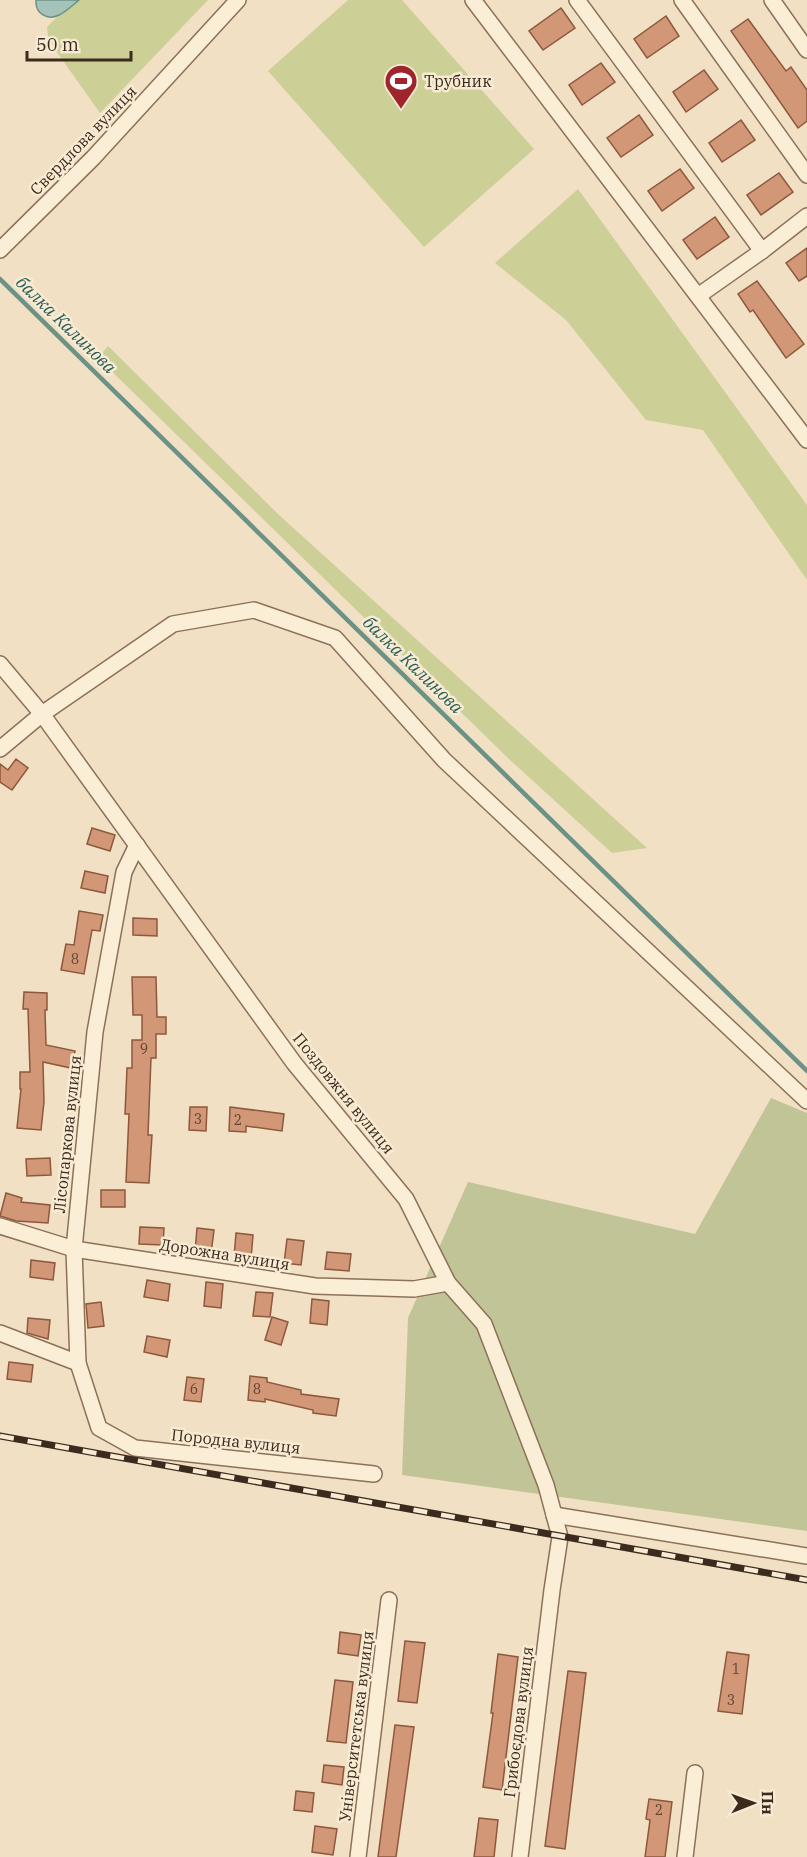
<svg xmlns="http://www.w3.org/2000/svg" width="807" height="1857" font-family="'IBM Plex Serif',serif">
<style>
.green{fill:#ccd096}
.cemetery{fill:#c1c496}
.water{fill:#a5c3b9;stroke:#6b9286;stroke-width:1.5}
.lines{fill:none;stroke-linecap:round;stroke-linejoin:round}
.stream{stroke:#6b9286;stroke-width:4.5}
.building{fill:#d19777;stroke:#8d583d;stroke-width:1.5}
.minor-casing{stroke:#8c7158;stroke-width:18}
.minor{stroke:#fbeed7;stroke-width:15}
.rail-casing{stroke:#3b2a1d;stroke-width:7}
.rail{stroke:#f8ebd3;stroke-width:4.5;stroke-dasharray:14;stroke-linecap:butt}
.labels{text-anchor:middle;stroke-width:5;stroke-linejoin:round;paint-order:stroke}
.number-label{font-size:14px;fill:#604534}
.poi-label{font-size:16px;fill:#3b2a1d;stroke:#f8ebd3;text-anchor:start}
.street-label{font-size:16px;fill:#3b2a1d;stroke:#f8ebd3}
.water-label{font-size:18px;font-style:italic;fill:#2c5c56;stroke:#f8ebd3}
</style>
<rect width="100%" height="100%" fill="#f1e0c3"/>
<g class="green">
<polygon points="79,0 208,0 100,113 54,48 48,36 47,27 58,16"/>
<polygon points="348,0 402,0 534,149 424,247 268,71"/>
<polygon points="578,189 807,505 807,580 703,430 646,420 566,320 495,263"/>
<polygon points="108,346 279,515 647,848 612,853 509,759 98,358"/>
</g>
<polygon class="cemetery" points="771,1098 807,1113 807,1531 402,1475 408,1318 468,1182 695,1234"/>
<path class="water" d="M 36,0 L 79,0 C 73,5 66,12 59,15 C 47,21 35,13 36,0 Z"/>
<g class="lines">
<polyline class="stream" points="0,279 807,1071"/>
</g>
<g class="building">
<polygon points="561,8 575,28 543,50 529,31"/>
<polygon points="666,16 679,36 647,58 634,39"/>
<polygon points="748,19 786,71 791,67 807,90 807,121 798,128 731,31"/>
<polygon points="601,63 615,82 582,105 569,85"/>
<polygon points="704,70 718,89 686,112 673,92"/>
<polygon points="639,115 653,135 621,157 607,138"/>
<polygon points="741,120 755,140 722,162 709,143"/>
<polygon points="680,169 694,188 662,211 648,191"/>
<polygon points="779,173 793,192 761,215 747,195"/>
<polygon points="715,217 729,237 697,259 683,240"/>
<polygon points="807,248 807,276 799,281 786,263"/>
<polygon points="757,281 804,344 786,358 753,310 750,312 738,294"/>
<polygon points="16,759 28,768 12,790 0,782 0,764 8,770"/>
<polygon points="92,828 115,835 110,851 87,844"/>
<polygon points="85,871 108,876 105,893 81,888"/>
<polygon points="79,911 103,915 100,931 92,930 84,974 61,970 66,944 74,945"/>
<polygon points="133,918 157,919 157,936 133,935"/>
<polygon points="132,977 156,977 157,1017 166,1017 166,1034 156,1034 156,1058 151,1058 148,1135 152,1135 149,1183 126,1182 129,1114 125,1114 127,1068 132,1068 132,1040 142,1040 142,1015 133,1015"/>
<polygon points="24,992 47,993 47,1010 45,1010 46,1045 75,1051 71,1068 43,1062 44,1102 41,1130 17,1128 21,1089 20,1089 20,1072 30,1072 28,1009 23,1009"/>
<polygon points="190,1107 207,1107 206,1131 189,1130"/>
<polygon points="230,1107 284,1114 282,1131 246,1126 246,1132 229,1131"/>
<polygon points="50,1158 51,1175 27,1176 26,1159"/>
<rect x="101" y="1190" width="24" height="17"/>
<polygon points="6,1193 22,1198 21,1202 50,1205 48,1223 16,1221 0,1216"/>
<polygon points="140,1227 164,1228 163,1245 139,1244"/>
<polygon points="197,1228 214,1230 211,1254 195,1252"/>
<polygon points="236,1233 253,1235 251,1259 234,1257"/>
<polygon points="287,1239 304,1241 301,1265 284,1263"/>
<polygon points="327,1252 351,1254 349,1271 325,1269"/>
<polygon points="31,1260 55,1263 53,1280 30,1277"/>
<polygon points="147,1280 170,1284 168,1301 144,1297"/>
<polygon points="206,1282 223,1284 221,1308 204,1306"/>
<polygon points="256,1292 273,1293 270,1317 253,1316"/>
<polygon points="312,1299 329,1301 327,1325 310,1323"/>
<polygon points="101,1302 104,1326 88,1328 86,1304"/>
<polygon points="272,1317 288,1322 281,1345 265,1340"/>
<polygon points="28,1318 50,1320 48,1339 27,1333"/>
<polygon points="147,1336 170,1340 167,1357 144,1352"/>
<polygon points="9,1362 33,1365 31,1382 7,1379"/>
<polygon points="250,1376 267,1378 267,1382 301,1390 301,1394 339,1399 336,1416 313,1413 313,1410 265,1399 265,1402 248,1400"/>
<polygon points="187,1377 204,1379 201,1402 184,1400"/>
<polygon points="340,1632 361,1635 358,1656 338,1653"/>
<polygon points="405,1641 425,1643 417,1703 398,1701"/>
<polygon points="727,1652 749,1655 742,1714 718,1711"/>
<polygon points="498,1654 518,1657 502,1790 483,1787 493,1713 491,1713"/>
<polygon points="568,1671 586,1673 565,1849 545,1846"/>
<polygon points="335,1680 353,1682 346,1743 327,1741"/>
<polygon points="395,1725 414,1727 396,1857 378,1857"/>
<polygon points="324,1765 344,1767 342,1785 322,1782"/>
<polygon points="296,1791 314,1793 312,1812 294,1810"/>
<polygon points="649,1799 672,1802 665,1857 645,1857 650,1820 646,1819"/>
<polygon points="479,1818 498,1820 494,1857 474,1857"/>
<polygon points="315,1826 337,1829 333,1855 312,1852"/>
</g>
<g class="lines">
<g class="minor-casing">
<g id="minor">
<polyline points="473,0 807,440"/>
<polyline points="577,0 762,251"/>
<polyline points="682,0 807,175"/>
<polyline points="772,0 807,50"/>
<polyline points="0,250 93,158 238,0"/>
<polyline points="698,296 762,251 807,216"/>
<polyline points="0,664 42,714 294,1063 406,1199 448,1283 484,1324 546,1485 560,1537 552,1590 520,1857"/>
<polyline points="0,749 42,714 173,624 254,610 335,638 444,760 807,1101"/>
<polyline points="137,845 124,872 95,1032 74,1249 78,1363 99,1428 135,1448 374,1474"/>
<polyline points="0,1226 74,1249 315,1286 414,1289 448,1283"/>
<polyline points="0,1333 78,1363"/>
<polyline points="554,1515 807,1556"/>
<polyline points="358,1857 389,1600"/>
<polyline points="685,1857 695,1773"/>
</g>
</g>
<use href="#minor" class="minor"/>
<g class="rail-casing">
<polyline id="rail" points="0,1436 807,1580"/>
</g>
<use href="#rail" class="rail"/>
</g>
<defs>
<g id="stadium-pin" transform="scale(1.725)"><path d="M0 17L-7.5 6A9.5 9.5 0 1 1 7.5 6Z" fill="#9f252d" stroke="#f8ebd3"/><path d="M0-5a6.5 5 0 1 0 0 10a6.5 5 0 1 0 0-10ZM-3.5-1.8h7v3.6h-7Z" fill="#fff"/></g>
</defs>
<g fill-rule="evenodd">
<use href="#stadium-pin" x="401" y="81"/>
</g>
<g class="labels">
<g class="number-label">
<text x="75" y="964">8</text>
<text x="144" y="1054">9</text>
<text x="198" y="1124">3</text>
<text x="238" y="1125">2</text>
<text x="194" y="1394">6</text>
<text x="257" y="1394">8</text>
<text x="736" y="1674">1</text>
<text x="731" y="1705">3</text>
<text x="659" y="1815">2</text>
</g>
<g class="poi-label">
<text x="424" y="87">Трубник</text>
</g>
<g class="street-label">
<text transform="translate(83 140) rotate(-46)" y="6">Свердлова вулиця</text>
<text transform="translate(344 1093) rotate(51)" y="6">Поздовжня вулиця</text>
<text transform="translate(67 1134) rotate(-84)" y="6">Лісопаркова вулиця</text>
<text transform="translate(225 1254) rotate(9)" y="6">Дорожна вулиця</text>
<text transform="translate(236 1441) rotate(6)" y="6">Породна вулиця</text>
<text transform="translate(518 1722) rotate(-83)" y="6">Грибоєдова вулиця</text>
<text transform="translate(356 1726) rotate(-83)" y="6">Університетська вулиця</text>
</g>
<g class="water-label">
<text transform="translate(66 325) rotate(44)" y="6">балка Калинова</text>
<text transform="translate(413 665) rotate(44)" y="6">балка Калинова</text>
</g>
</g>
<g transform="translate(753 1803) rotate(89)" stroke="#f8ebd3" stroke-width="4.5" paint-order="stroke">
<path d="M0-4.5L10 22L0 15L-10 22Z" fill="#3b2a1d"/>
<text y="-9" font-size="16" font-weight="bold" text-anchor="middle" fill="#3b2a1d">Пн</text>
</g>
<path d="M27 51v9h104v-9" fill="none" stroke="#3b2a1d" stroke-width="3"/>
<text x="36" y="51" font-size="18" fill="#3b2a1d" stroke="#f8ebd3" stroke-width="4.5" paint-order="stroke">50 m</text>
</svg>
